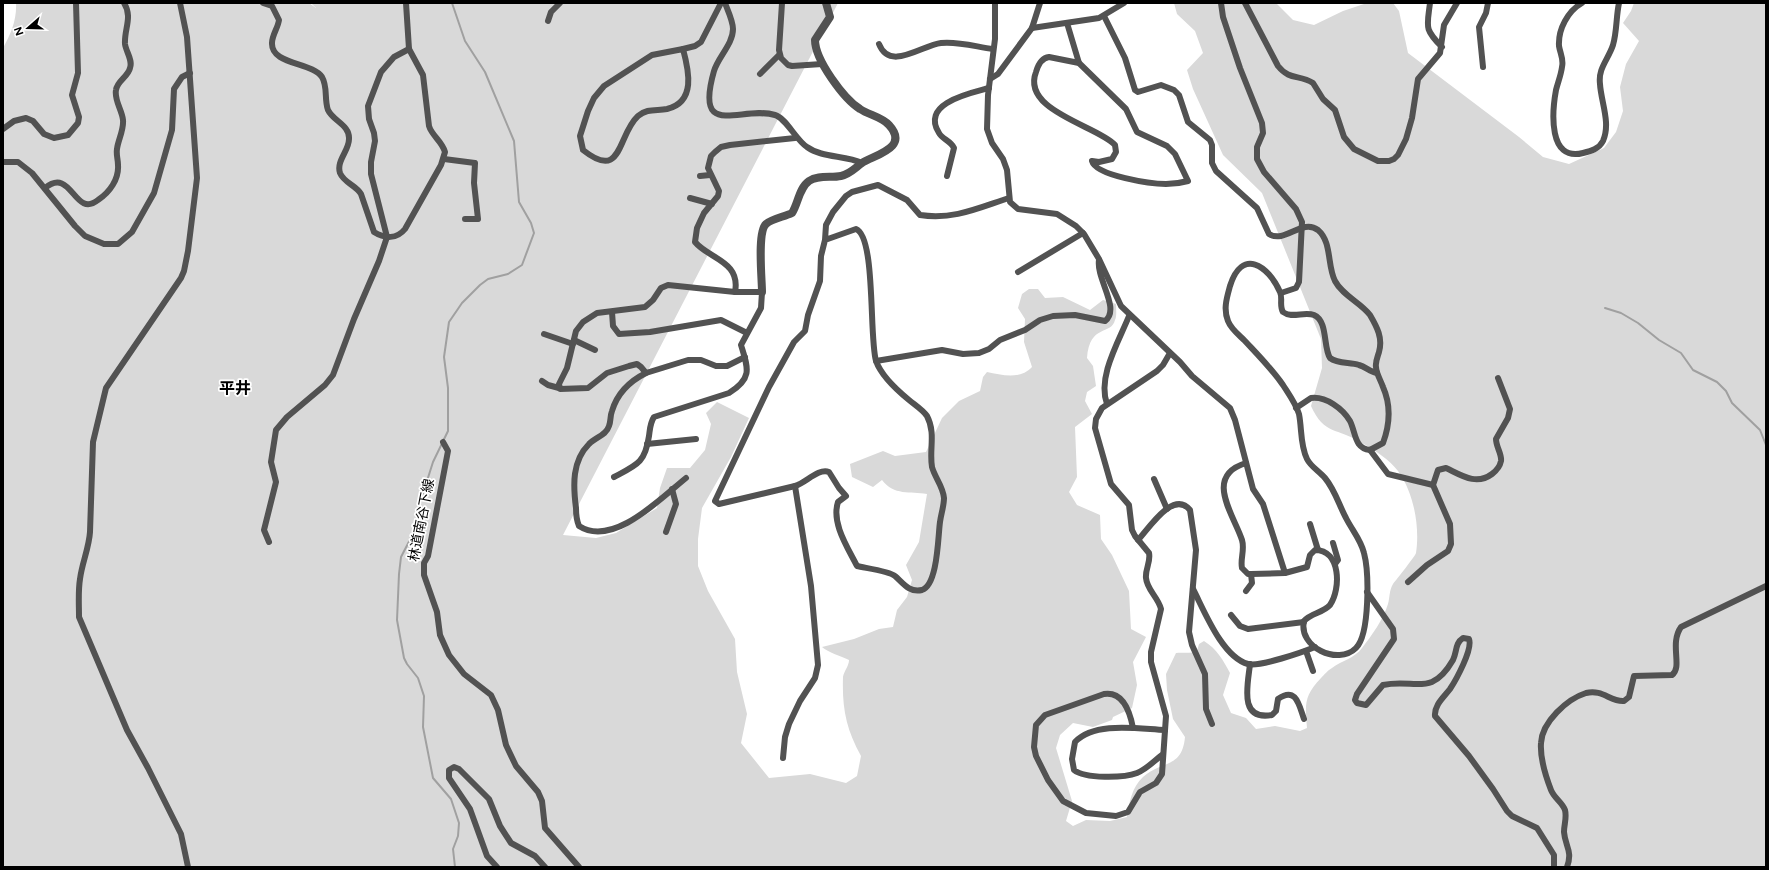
<svg xmlns="http://www.w3.org/2000/svg" width="1769" height="870" font-family="Figtree,'Noto Sans JP',sans-serif">
<style>
.green{fill:#d9d9d9}
.lines{fill:none;stroke-linecap:round;stroke-linejoin:round}
.stream{stroke:#a0a0a0;stroke-width:2}
.minor{stroke:#525252;stroke-width:6}
.tertiary{stroke:#525252;stroke-width:8}
.labels{text-anchor:middle;stroke-width:3.5;stroke-linejoin:round;paint-order:stroke}
.street-label{font-size:14px;fill:#000;stroke:#fff}
.quarter-label{font-size:16px;font-weight:bold;fill:#000;stroke:#fff}
</style>
<rect width="100%" height="100%" fill="#fff"/>
<path class="green" d="M 16,3 L 309,3 L 316,8 L 311,3 L 838,3 L 563,535 L 596,538 L 616,533 L 657,508 L 660,488 L 667,468 L 690,468 L 705,450 L 711,424 L 706,413 L 717,402 L 749,418 L 731,457 L 702,508 L 698,539 L 698,566 L 708,591 L 735,639 L 737,672 L 747,714 L 741,743 L 769,778 L 810,774 L 846,783 L 857,776 L 861,756 C 846,729 842,708 843,677 C 844,671 849,666 849,660 C 841,656 827,652 822,647 L 854,639 L 879,629 L 893,627 L 897,610 L 907,597 L 912,580 L 906,565 L 919,542 L 927,494 C 910,491 894,496 882,480 L 873,487 L 852,477 L 850,464 L 883,451 L 895,456 L 926,452 L 942,418 L 959,401 L 980,391 L 983,377 L 987,372 C 1002,375 1020,380 1032,367 L 1024,342 L 1025,319 L 1018,308 L 1022,294 L 1029,289 L 1038,289 L 1045,298 L 1063,297 L 1090,310 L 1103,300 L 1116,304 C 1116,309 1117,316 1115,320 C 1111,336 1090,323 1087,358 L 1093,366 L 1096,386 L 1087,392 L 1085,401 L 1092,414 L 1075,427 L 1077,477 L 1069,492 L 1077,505 L 1100,515 L 1101,539 L 1112,555 L 1129,591 L 1131,629 L 1146,637 L 1133,662 L 1137,685 L 1132,708 L 1113,717 L 1112,720 L 1093,727 L 1073,723 L 1060,735 L 1056,748 L 1072,801 L 1066,821 L 1073,826 L 1086,820 L 1110,821 L 1127,817 C 1129,803 1132,787 1143,777 C 1162,760 1182,769 1185,737 L 1173,719 L 1167,690 L 1166,674 L 1176,653 C 1183,652 1190,654 1197,651 L 1199,644 L 1204,641 C 1217,649 1223,660 1230,673 L 1223,695 L 1231,713 L 1246,718 L 1256,729 L 1275,726 L 1300,731 L 1307,728 C 1305,704 1304,696 1321,678 C 1324,675 1328,670 1332,668 C 1341,661 1355,658 1362,648 C 1372,635 1383,620 1388,604 C 1390,596 1389,591 1393,584 C 1397,579 1416,555 1416,553 C 1420,527 1414,493 1398,471 C 1390,460 1373,449 1360,442 C 1338,428 1324,435 1311,406 L 1322,368 L 1321,339 L 1262,193 L 1223,155 L 1193,89 L 1187,70 L 1203,53 L 1195,31 L 1177,14 L 1174,3 L 1276,3 L 1293,20 L 1314,25 L 1343,11 L 1367,3 L 1393,3 L 1399,11 L 1408,53 L 1519,137 L 1543,157 L 1569,164 L 1604,148 L 1616,132 L 1623,111 L 1620,87 L 1626,64 L 1639,41 L 1623,23 L 1631,11 L 1634,3 L 1766,3 L 1766,867 L 3,867 L 3,48 C 11,34 17,19 16,3 Z"/>
<g class="lines">
<g class="stream">
<polyline points="452,3 465,41 485,72 514,141 519,202 531,223 534,233 522,265 508,274 488,279 480,285 462,303 449,322 444,357 448,388 448,431 433,462 420,503 414,532 401,557 399,574 397,620 404,658 407,664 418,678 424,696 423,727 433,778 451,799 459,823 458,836 453,849 455,867"/>
<polyline points="1605,308 1621,313 1638,323 1659,340 1681,353 1693,370 1717,382 1726,391 1732,403 1760,430 1766,445"/>
</g>
<g class="minor">
<path d="M 180,3 L 187,37 L 197,178 L 188,251 L 184,271 L 181,278 L 106,388 L 93,442 L 90,532 C 89,548 82,563 80,579 C 78,591 79,604 79,617 L 127,730 L 148,768 L 181,834 L 188,867"/>
<path d="M 263,3 L 272,6 L 279,20 C 278,28 272,35 272,43 C 271,65 312,62 322,77 C 328,87 324,99 328,110 C 333,121 350,125 349,139 C 349,151 336,161 340,173 C 344,183 356,185 361,194 L 374,232 C 385,239 397,239 405,229 L 441,165 L 445,152 C 442,141 432,136 429,126 L 423,75 L 409,49 L 406,3"/>
<path d="M 725,3 C 728,11 733,21 733,29 C 733,44 718,57 714,71 C 694,141 741,105 775,115 C 786,118 796,140 807,147 C 822,158 845,155 862,163"/>
<polyline points="782,3 779,50 781,58 788,65 792,66 822,64"/>
<polyline points="995,3 995,39 988,95 987,129 992,143 1003,159 1007,170 1010,202 1018,209 1057,214 1076,226 1084,234 1099,259 1121,306 1180,362 1192,376 1230,408 1235,420 1253,489 1263,504 1285,573"/>
<polyline points="1221,3 1223,17 1240,68 1262,123 1263,133 1257,147 1257,159 1264,172 1296,209 1302,222 1299,282 1296,288 1281,293"/>
<path d="M 1245,3 L 1278,66 C 1290,81 1299,74 1313,83 L 1323,99 L 1335,110 L 1344,137 L 1354,149 L 1378,161 L 1389,161 L 1394,159 L 1398,155 L 1406,139 L 1412,118 L 1418,79 L 1440,53 L 1444,25 L 1457,3"/>
<path d="M 1430,3 C 1427,27 1424,29 1442,47"/>
<path d="M 1582,3 C 1568,11 1558,29 1559,46 C 1560,53 1564,59 1562,67 C 1561,75 1558,82 1556,90 C 1552,112 1548,162 1583,153 C 1591,151 1599,149 1603,141 C 1611,123 1601,102 1600,84 C 1598,68 1608,60 1613,45 C 1617,31 1616,17 1619,3"/>
<path d="M 1104,16 L 1125,58 L 1135,90 L 1138,92 L 1161,85 L 1174,90 L 1179,95 L 1188,122 L 1210,140 L 1212,145 L 1212,163 L 1216,171 L 1257,208 L 1269,234 C 1285,244 1302,218 1318,230 C 1332,242 1327,265 1335,281 C 1343,296 1360,302 1370,315 C 1377,327 1383,338 1379,352 C 1378,356 1375,362 1376,367 C 1376,373 1381,381 1383,387 C 1391,405 1390,424 1383,443 L 1370,450 C 1354,448 1356,433 1350,421 C 1343,409 1326,396 1311,398 L 1296,408"/>
<polyline points="548,21 551,12 560,3"/>
<polyline points="1067,23 1079,63"/>
<polyline points="1032,28 1099,18 1124,3"/>
<path d="M 879,44 C 890,72 922,45 941,43 C 958,41 977,47 993,49"/>
<path d="M 683,49 C 689,71 696,102 667,109 C 657,111 647,108 638,116 C 617,135 623,182 583,150 L 580,136 L 588,111 L 594,98 L 604,86 L 652,55 Z"/>
<polyline points="683,49 695,46 701,42 721,3"/>
<path d="M 1049,57 L 1079,63 L 1126,109 L 1137,132 L 1167,146 L 1175,154 L 1188,181 C 1181,183 1174,184 1166,184 C 1152,184 1096,176 1092,161 L 1099,162 L 1112,159 L 1116,152 L 1115,145 C 1098,126 1021,111 1036,72 C 1038,65 1041,58 1049,57 Z"/>
<polyline points="1483,67 1479,27 1486,13 1488,3"/>
<polyline points="760,74 779,55"/>
<polyline points="990,79 998,74 1032,28 1040,3"/>
<polyline points="3,129 14,121 26,118 33,121 44,134 54,138 68,135 78,123 79,117 72,95 78,73 76,3"/>
<polyline points="444,159 475,163 474,183 478,219 465,219"/>
<polyline points="3,162 18,162 32,173 75,226 85,236 104,244 118,244 132,232 154,193 172,130 174,89 182,77 190,73"/>
<polyline points="700,176 710,175"/>
<path d="M 947,176 L 954,148 C 951,141 942,139 939,133 C 920,103 971,93 989,88"/>
<path d="M 45,188 C 72,166 74,219 98,200 C 110,192 119,179 118,165 C 118,159 116,155 117,149 C 118,140 124,130 123,120 C 122,110 114,100 116,90 C 117,81 128,77 130,68 C 133,60 126,52 125,44 C 124,29 133,17 124,3"/>
<polyline points="690,198 712,204"/>
<path d="M 825,240 L 856,229 C 876,237 869,338 876,361 C 881,375 898,391 909,400 C 915,405 923,410 927,416 C 936,433 929,450 932,467 C 935,478 943,486 944,498 C 944,506 941,514 940,522 C 938,535 938,585 922,590 C 909,593 903,583 895,576 C 889,571 865,568 857,566 C 848,548 831,523 838,502 L 846,496 L 839,488 L 829,472 C 818,468 806,483 795,486 L 719,504 L 715,501 L 769,387 L 794,342 L 805,331 L 808,315 L 820,281 L 821,256 L 825,240 L 826,225 L 833,212 L 846,196 L 852,192 L 878,185 L 907,200 L 920,215 C 954,220 978,208 1009,198"/>
<polyline points="1018,272 1083,233"/>
<path d="M 735,292 C 741,261 709,259 695,242 L 697,228 L 704,213 L 718,196 L 719,191 L 708,168 L 711,156 L 715,152 L 721,147 L 730,145 L 795,138"/>
<polyline points="612,312 613,326 619,334 650,332 721,320 747,333"/>
<polyline points="544,334 573,344"/>
<polyline points="574,340 595,350"/>
<path d="M 876,361 L 942,350 L 963,354 L 979,353 L 989,349 L 1000,340 L 1025,330 L 1040,320 L 1053,316 L 1075,315 L 1105,321 C 1121,309 1096,279 1099,260"/>
<polyline points="646,373 688,360 701,360 716,366 727,366 745,357"/>
<polyline points="542,381 548,385 559,388"/>
<path d="M 1107,404 C 1097,377 1119,341 1129,316"/>
<polyline points="443,442 448,451 428,556 424,563 424,575 437,612 440,635 449,655 464,674 491,695 498,710 506,745 516,766 538,792 542,801 545,828 579,867"/>
<polyline points="647,444 696,439"/>
<polyline points="1370,450 1388,474 1433,485"/>
<path d="M 1246,463 C 1203,476 1234,515 1242,540 C 1245,550 1240,559 1242,568 L 1248,574 L 1251,574 L 1285,573 L 1307,567 L 1310,555 L 1315,550 C 1341,550 1341,589 1330,605 C 1323,613 1311,613 1304,621 C 1298,647 1338,666 1356,648 C 1370,634 1369,572 1364,553 C 1361,540 1352,530 1346,518 C 1339,505 1335,490 1325,478 C 1319,471 1311,467 1307,459 C 1300,445 1302,429 1299,414 C 1296,404 1288,393 1283,385 C 1272,369 1258,355 1245,341 C 1239,335 1231,329 1228,321 C 1223,309 1227,297 1230,286 C 1242,248 1268,265 1280,292 C 1283,298 1279,306 1283,312 C 1292,319 1304,311 1314,315 C 1328,321 1323,347 1330,358 C 1338,364 1350,362 1359,365 C 1366,367 1370,372 1377,373"/>
<path d="M 614,477 C 637,465 645,463 649,436 C 650,429 650,423 654,417 L 729,393 C 753,378 748,368 741,345 L 761,308 L 762,292 L 735,292 L 668,285 L 661,288 L 653,300 L 645,307 L 597,313 L 583,322 L 576,331 L 567,368 L 559,384 L 560,389 L 588,388 L 607,373 L 629,366 L 637,364 L 641,367 L 646,373 C 630,381 617,394 612,411 C 610,416 611,421 609,426 C 606,436 595,437 589,444 C 572,461 573,485 576,508 C 576,514 576,519 579,526 C 613,548 661,498 686,478"/>
<polyline points="1154,479 1167,509"/>
<polyline points="1310,524 1318,550"/>
<polyline points="666,532 676,504 672,489"/>
<path d="M 1138,540 C 1148,530 1173,489 1190,510 L 1196,550 L 1189,632 L 1192,645 L 1205,674 L 1206,709 L 1212,724"/>
<polyline points="269,542 264,530 276,482 271,462 276,430 287,417 325,385 333,375 354,319 379,261 387,237 371,174 371,162 375,141 374,133 369,119 368,106 381,72 394,57 409,49"/>
<polyline points="1333,543 1338,560 1335,564"/>
<path d="M 1408,582 L 1427,565 L 1448,551 L 1451,544 L 1450,524 L 1433,485 L 1438,470 L 1446,468 C 1461,475 1476,486 1492,474 C 1496,471 1500,466 1501,461 C 1502,454 1496,447 1496,439 L 1508,418 L 1510,409 L 1498,378"/>
<path d="M 1193,589 C 1204,610 1222,657 1248,664 C 1260,667 1303,652 1315,647"/>
<polyline points="1246,591 1252,583 1251,574"/>
<path d="M 1367,592 L 1393,629 L 1394,639 L 1357,694 L 1355,700 L 1357,703 L 1366,705 L 1383,685 C 1415,678 1431,698 1453,660 C 1457,652 1455,643 1463,638 L 1469,639 C 1473,649 1456,680 1450,689 C 1444,697 1434,705 1435,716 L 1469,756 L 1493,789 L 1507,811 L 1512,816 L 1537,828 L 1554,855 L 1554,867"/>
<polyline points="1231,615 1240,626 1248,629 1304,622"/>
<polyline points="1306,651 1313,671"/>
<path d="M 1250,664 C 1248,684 1238,721 1272,715 L 1276,711 L 1278,699 C 1296,686 1299,705 1304,719"/>
<path d="M 1133,728 C 1130,712 1123,691 1104,694 L 1045,715 L 1036,725 L 1034,747 L 1036,756 L 1048,780 L 1063,801 L 1086,813 L 1116,816 L 1128,812 L 1140,792 L 1156,783 L 1162,774 L 1166,716 L 1151,662 L 1151,652 L 1161,609 C 1158,597 1147,590 1146,578 C 1145,569 1151,562 1149,553 L 1135,536 L 1132,530 L 1129,505 L 1111,484 L 1095,428 L 1096,419 L 1102,408 L 1157,371 L 1163,365 L 1170,353"/>
<path d="M 1162,755 C 1154,761 1147,769 1137,773 C 1124,778 1085,779 1074,770 L 1072,759 L 1075,742 C 1095,721 1139,729 1165,730"/>
<polyline points="783,758 785,737 789,724 800,701 815,678 818,665 811,586 795,486"/>
<polyline points="497,867 487,856 470,809 449,778 449,770 454,767 459,769 489,799 500,826 511,843 535,856 545,867"/>
<path d="M 1567,867 C 1573,851 1565,846 1564,832 C 1564,824 1567,818 1565,810 C 1562,802 1554,798 1551,790 C 1546,777 1540,757 1541,743 C 1542,722 1567,699 1586,693 C 1603,689 1610,702 1624,701 L 1629,697 L 1634,676 L 1672,675 C 1683,667 1669,644 1681,627 L 1766,586"/>
</g>
<path class="tertiary" d="M 762,292 C 762,279 757,232 766,224 C 773,218 784,217 792,213 C 798,204 799,188 809,181 C 818,175 831,178 841,176 C 850,174 855,168 862,163 C 874,155 910,148 889,125 C 882,117 869,115 860,109 C 844,99 815,60 815,40 L 830,17 L 826,3"/>
</g>
<g class="labels">
<g class="street-label">
<text transform="translate(421 520) rotate(-79)" y="5">林道南谷下線</text>
</g>
<g class="quarter-label">
<text x="235" y="394">平井</text>
</g>
</g>
<rect width="1769" height="870" fill="none" stroke="#000000" stroke-width="8"/>
<g transform="translate(28 28) rotate(250)" stroke="#ffffff" stroke-width="3" paint-order="stroke">
<path d="M0-3L7 15L0 10L-7 15Z" fill="#000000"/>
<text y="-6" font-size="11" font-weight="bold" text-anchor="middle" fill="#000000">N</text>
</g>
</svg>
